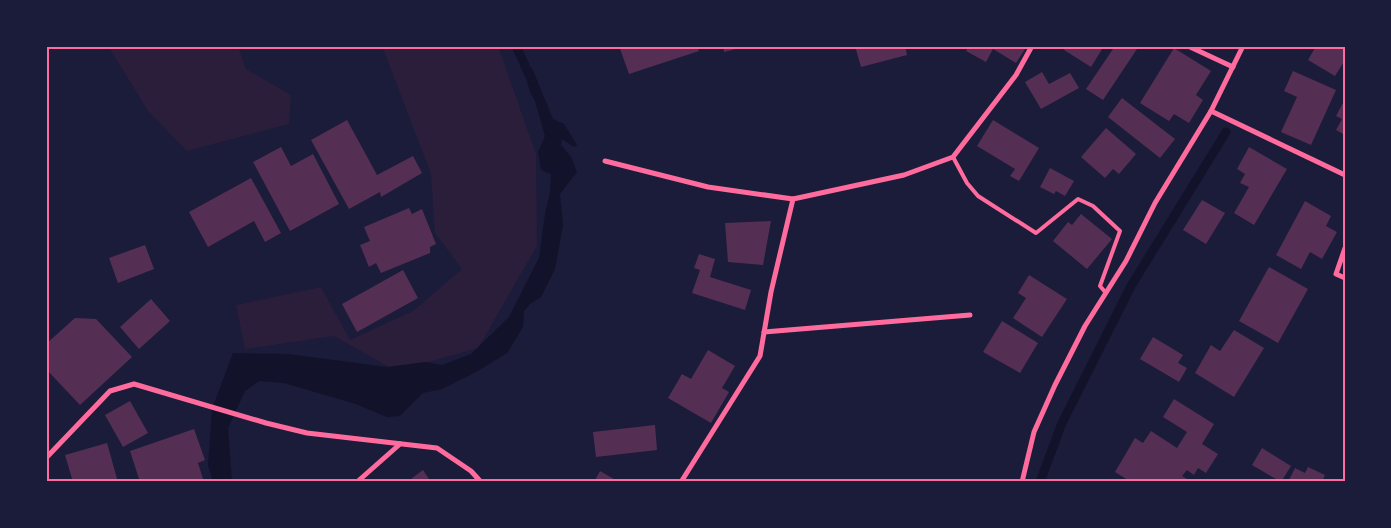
<svg xmlns="http://www.w3.org/2000/svg" width="1391" height="528" font-family="Figtree,sans-serif">
<style>
.green{fill:#2a1e3b}
.water{fill:#12122b}
.lines{fill:none;stroke-linecap:round;stroke-linejoin:round}
.stream{stroke:#12122b;stroke-width:9}
.building{fill:#542f53}
.service{stroke:#ff6b9d;stroke-width:4}
.minor{stroke:#ff6b9d;stroke-width:5}
.neatline{fill:none;stroke:#ff6b9d;stroke-width:2}
</style>
<rect width="100%" height="100%" fill="#1b1b3a"/>
<g class="green">
<polygon points="108,46 238,46 246,69 291,95 289,124 187,151 148,111"/>
<polygon points="382,46 498,46 536,154 537,246 478,348 396,371 334,336 245,349 236,305 321,287 350,340 413,311 462,269 435,233 431,174"/>
</g>
<polygon class="water" points="532,68 553,119 564,124 577,145 574,147 562,139 561,145 571,157 577,172 560,194 563,225 555,269 541,297 530,304 524,311 523,327 507,353 476,372 442,389 423,393 400,416 387,417 356,404 284,383 259,381 245,391 228,428 232,482 213,482 208,465 212,409 233,353 288,354 387,367 425,362 442,365 471,354 509,317 539,258 545,214 550,192 551,174 541,170 538,152 545,136 535,101 530,92 525,74"/>
<g class="lines">
<g class="stream">
<polyline points="516,46 532,81"/>
<polyline points="1040,482 1062,423 1131,286 1226,132"/>
</g>
</g>
<g class="building">
<polygon points="619,46 697,46 699,51 629,74"/>
<polygon points="723,46 744,46 744,47 724,52"/>
<polygon points="855,46 905,46 907,55 861,67"/>
<polygon points="969,46 1027,46 1016,63 993,49 986,62 966,51"/>
<polygon points="1066,46 1104,46 1091,67 1064,50"/>
<polygon points="1115,46 1139,46 1103,100 1086,89"/>
<polygon points="1316,46 1345,46 1345,60 1335,76 1308,60"/>
<polygon points="1174,48 1211,71 1196,95 1203,100 1189,123 1174,114 1169,121 1140,103"/>
<polygon points="1293,71 1336,90 1311,145 1281,132 1297,97 1284,91"/>
<polygon points="1042,72 1049,84 1070,73 1079,88 1041,109 1025,82"/>
<polygon points="1122,98 1175,139 1160,158 1108,117"/>
<polygon points="1345,99 1345,135 1336,130 1342,119 1336,116"/>
<polygon points="347,120 377,175 413,156 422,173 381,197 380,192 349,209 311,140"/>
<polygon points="993,120 1039,148 1019,181 1010,176 1015,169 977,146"/>
<polygon points="1106,128 1136,154 1119,174 1113,169 1105,178 1081,157"/>
<polygon points="281,147 291,166 313,154 339,204 290,231 253,162"/>
<polygon points="1249,147 1287,169 1254,225 1234,213 1249,187 1240,183 1245,174 1237,169"/>
<polygon points="1050,168 1074,181 1065,196 1056,191 1054,194 1040,187"/>
<polygon points="251,178 281,233 265,242 254,221 208,247 189,212"/>
<polygon points="1202,200 1225,213 1206,244 1183,230"/>
<polygon points="1305,201 1331,216 1326,226 1337,232 1322,259 1310,252 1301,269 1276,255"/>
<polygon points="409,208 412,214 422,209 436,244 430,247 430,253 381,273 376,263 369,267 360,245 370,241 364,227"/>
<polygon points="1081,214 1112,239 1087,269 1053,241 1068,222 1072,225"/>
<polygon points="771,221 763,265 728,262 725,223"/>
<polygon points="145,245 154,269 118,283 109,258"/>
<polygon points="699,254 715,259 710,277 751,290 745,310 692,293 700,270 694,268"/>
<polygon points="1269,267 1308,289 1278,343 1239,321"/>
<polygon points="403,270 418,298 357,332 342,304"/>
<polygon points="1029,275 1067,299 1042,337 1013,318 1026,298 1018,293"/>
<polygon points="151,299 170,321 139,349 120,327"/>
<polygon points="75,318 96,319 132,357 80,405 46,369 46,344"/>
<polygon points="1002,321 1038,343 1020,373 983,352"/>
<polygon points="1234,330 1264,348 1234,397 1195,373 1211,345 1220,351"/>
<polygon points="1153,337 1183,355 1178,363 1187,368 1179,382 1140,359"/>
<polygon points="708,350 735,366 722,388 729,392 711,423 668,398 682,374 691,379"/>
<polygon points="1174,399 1214,424 1202,444 1218,454 1206,473 1198,468 1194,475 1187,470 1182,476 1192,482 1131,482 1115,472 1135,438 1143,443 1151,431 1177,448 1187,432 1163,417"/>
<polygon points="130,401 148,433 123,447 105,415"/>
<polygon points="655,425 657,450 596,457 593,432"/>
<polygon points="194,429 205,460 198,463 204,482 140,482 130,451"/>
<polygon points="107,443 118,482 73,482 65,455"/>
<polygon points="1262,448 1291,466 1281,482 1252,465"/>
<polygon points="1308,467 1325,475 1322,482 1288,482 1295,468 1305,473"/>
<polygon points="423,470 431,482 407,482"/>
<polygon points="600,471 619,482 594,482"/>
</g>
<g class="lines">
<polyline class="service" points="953,157 967,183 978,196 1036,233 1078,199 1093,206 1120,231 1100,286 1106,293"/>
<g class="minor">
<polyline points="1188,46 1233,67"/>
<polyline points="1211,111 1345,175"/>
<polyline points="605,161 708,187 793,199"/>
<polyline points="1345,248 1336,274 1345,278"/>
<polyline points="764,332 970,315"/>
<polyline points="46,458 110,391 134,384 266,423 307,433 437,448 471,471 481,482"/>
<polyline points="357,482 400,444"/>
<polyline points="681,482 760,356 771,292 793,199 904,175 953,157 1016,75 1032,46"/>
<polyline points="1022,482 1034,432 1055,385 1085,326 1126,261 1155,203 1211,111 1243,46"/>
</g>
</g>
<rect width="1391" height="528" fill="none" stroke="#1b1b3a" stroke-width="95"/>
<rect x="48" y="48" width="1296" height="432" class="neatline"/>
</svg>
